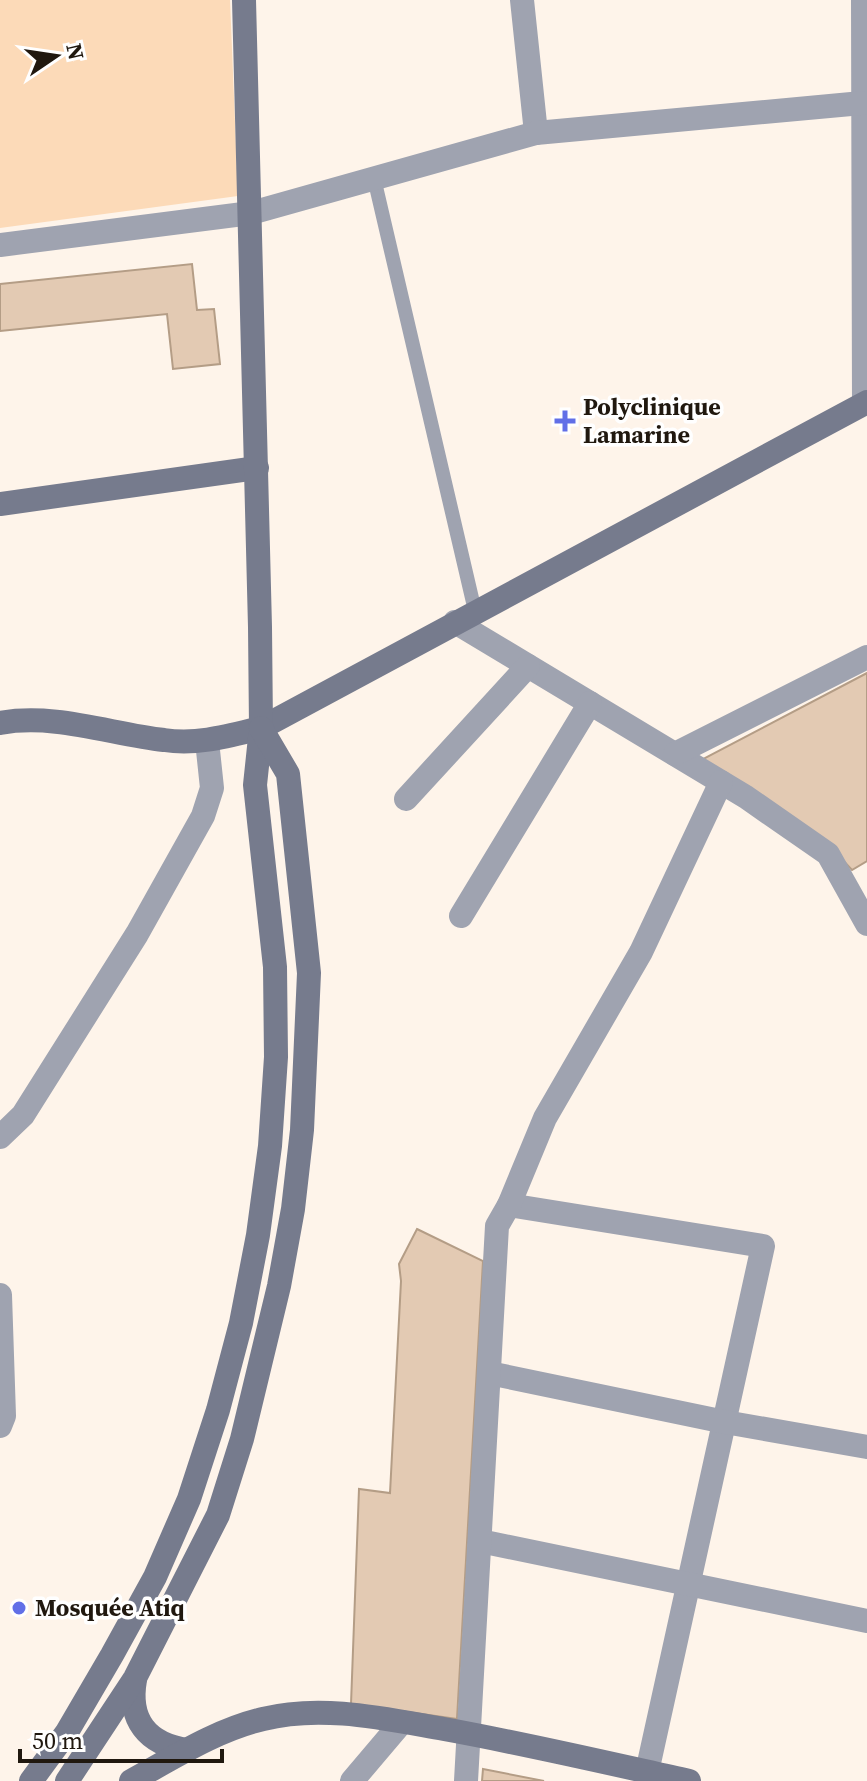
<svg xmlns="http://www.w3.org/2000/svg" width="867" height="1781" font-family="'Source Serif 4',serif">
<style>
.green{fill:#fcdab8}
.building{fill:#e3cab3;stroke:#b49d86;stroke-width:2}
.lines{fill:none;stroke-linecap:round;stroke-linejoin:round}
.lane{stroke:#9fa3b0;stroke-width:14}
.street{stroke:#9fa3b0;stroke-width:24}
.secondary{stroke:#767b8d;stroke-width:24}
.poi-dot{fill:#616fe7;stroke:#fff;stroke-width:3}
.labels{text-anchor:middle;stroke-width:7;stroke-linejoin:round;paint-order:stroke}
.poi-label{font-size:24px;font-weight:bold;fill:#20180f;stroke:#fff;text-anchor:start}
</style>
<rect width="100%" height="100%" fill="#fef4ea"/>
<polygon class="green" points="0,0 230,0 238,196 0,228"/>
<g class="building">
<polygon points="192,264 197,310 214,309 220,364 173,369 167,314 0,331 0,284"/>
<polygon points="867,673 867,861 852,870 826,842 703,759"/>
<polygon points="417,1229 483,1261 457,1719 351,1704 359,1489 390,1493 401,1281 399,1264"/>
<polygon points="483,1769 544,1781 482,1781"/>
</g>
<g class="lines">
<polyline class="lane" points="374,178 475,611"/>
<g class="street">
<polyline points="522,0 536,133"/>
<polyline points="863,0 864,403"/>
<polyline points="0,245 251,213 536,133 862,103"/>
<polyline points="455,622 746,797 828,854 867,924"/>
<polyline points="675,754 867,657"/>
<polyline points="406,799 528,666"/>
<polyline points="461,916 590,703"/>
<polyline points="0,1137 23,1115 137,934 203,816 212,788 207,741"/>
<polyline points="509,1205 763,1246 647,1772"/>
<polyline points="0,1295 4,1416 0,1426"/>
<polyline points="489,1373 725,1422 867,1447"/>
<polyline points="480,1541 867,1621"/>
<polyline points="352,1781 402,1722"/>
<polyline points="466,1781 497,1226 509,1205 545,1118 641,952 721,782"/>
</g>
<g class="secondary">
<polyline points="0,504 257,468"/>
<path d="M 0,723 C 54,713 111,734 164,740 C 198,745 228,736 261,728 L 867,402"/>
<path d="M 135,1680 C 128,1720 147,1744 187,1750"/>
<polyline points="31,1781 67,1732 112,1655 155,1577 189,1499 218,1410 241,1323 258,1235 270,1146 276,1057 275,967 255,785 261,728 260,627 244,0"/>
<polyline points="67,1781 135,1678 218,1515 242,1439 279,1286 293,1209 302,1130 309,973 288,774 261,728"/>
<path d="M 131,1781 C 173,1758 216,1730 263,1719 C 322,1704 386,1719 444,1729 C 527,1744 608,1763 689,1781"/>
</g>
</g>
<g class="poi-dot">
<path d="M561 409h8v8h8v8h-8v8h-8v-8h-8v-8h8z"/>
<circle cx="19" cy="1608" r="8"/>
</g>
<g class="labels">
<g class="poi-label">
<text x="583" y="415">Polyclinique<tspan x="583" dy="28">Lamarine</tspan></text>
<text x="35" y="1616">Mosquée Atiq</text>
</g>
</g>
<g transform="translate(56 56) rotate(77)" stroke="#ffffff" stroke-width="6" paint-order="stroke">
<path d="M0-6L14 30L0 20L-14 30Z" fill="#20180f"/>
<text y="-12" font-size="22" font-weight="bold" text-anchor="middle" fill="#20180f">N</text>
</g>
<path d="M20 1749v12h202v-12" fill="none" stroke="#20180f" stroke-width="4"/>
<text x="32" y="1749" font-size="24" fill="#20180f" stroke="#ffffff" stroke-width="6" paint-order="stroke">50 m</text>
</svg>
